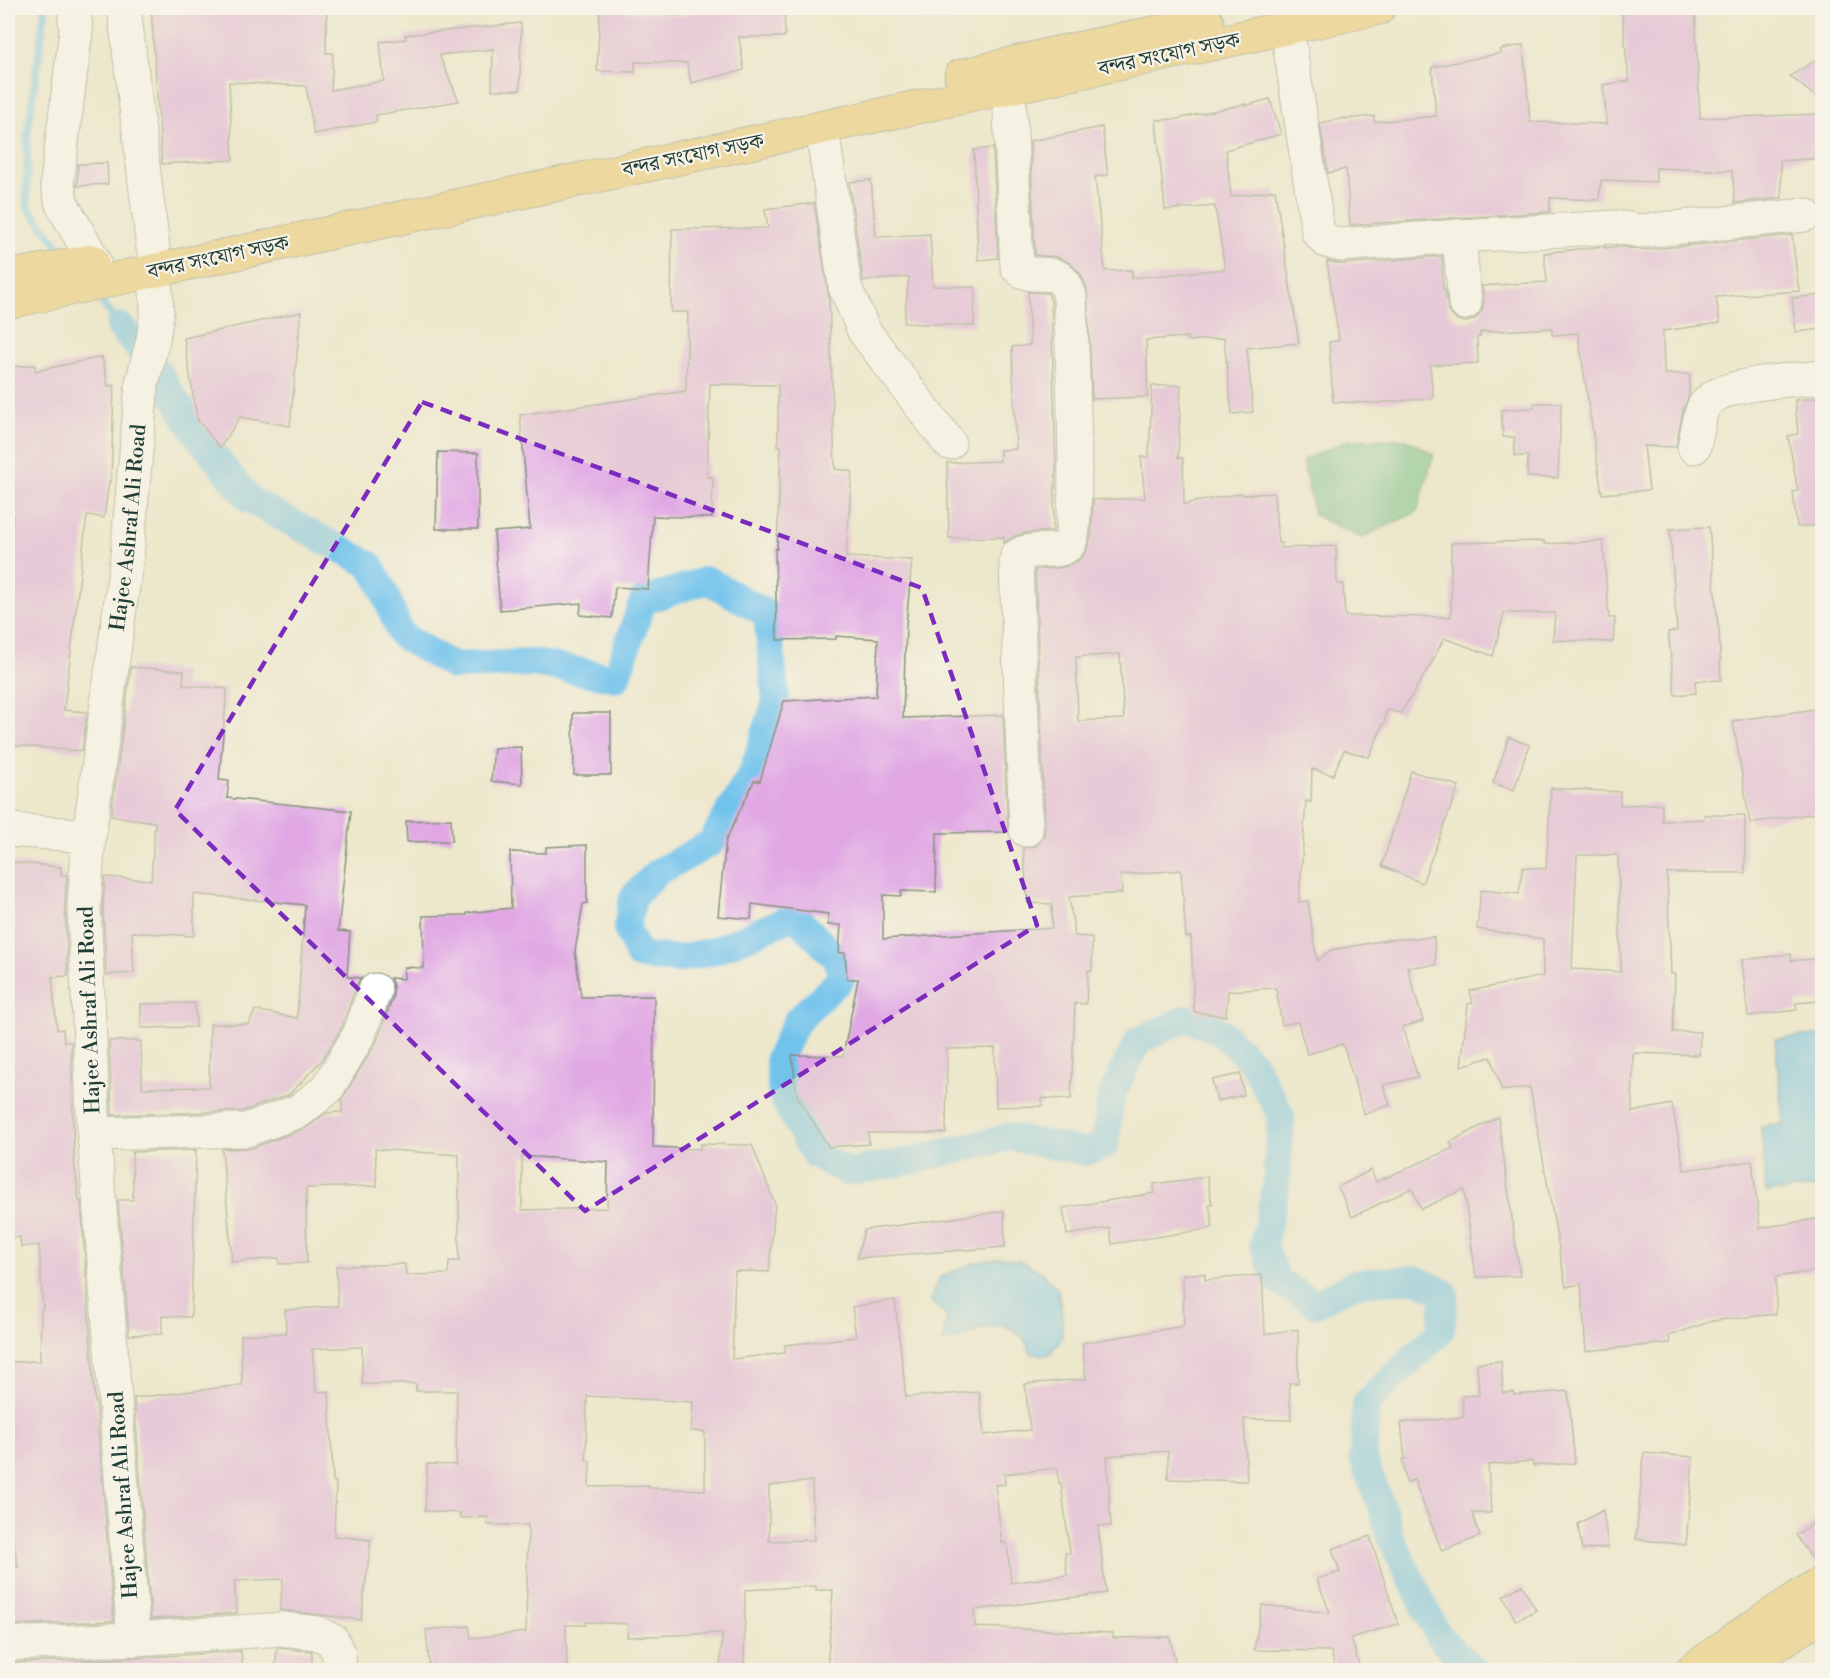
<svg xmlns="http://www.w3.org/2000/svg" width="1830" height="1678" font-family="'Libre Bodoni','Noto Serif Bengali',serif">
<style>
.forest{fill:#6ebe88;stroke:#467e5e;stroke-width:1.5}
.water{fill:#71c3ec;stroke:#488090;stroke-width:1.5}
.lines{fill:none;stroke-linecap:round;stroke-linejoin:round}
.stream{stroke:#71c3ec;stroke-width:8}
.canal{stroke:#71c3ec;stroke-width:28}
.building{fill:#e0a7e4;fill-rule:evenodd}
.minor-casing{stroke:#869280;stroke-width:35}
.major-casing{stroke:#869280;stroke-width:35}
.highway-casing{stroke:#869280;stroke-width:35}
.minor{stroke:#fff;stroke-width:33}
.major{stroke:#edc569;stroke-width:33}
.highway{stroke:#edc569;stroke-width:33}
.marked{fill:none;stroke:#7b2cbf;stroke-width:4.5;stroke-dasharray:12 8;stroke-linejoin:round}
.labels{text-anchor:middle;stroke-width:4.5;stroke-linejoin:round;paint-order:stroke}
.street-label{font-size:21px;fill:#1f3d34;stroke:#f7f3e8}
</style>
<rect width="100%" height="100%" fill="#f7f3e8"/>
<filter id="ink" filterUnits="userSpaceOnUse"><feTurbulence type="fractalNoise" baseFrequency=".0167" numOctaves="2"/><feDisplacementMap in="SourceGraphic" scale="12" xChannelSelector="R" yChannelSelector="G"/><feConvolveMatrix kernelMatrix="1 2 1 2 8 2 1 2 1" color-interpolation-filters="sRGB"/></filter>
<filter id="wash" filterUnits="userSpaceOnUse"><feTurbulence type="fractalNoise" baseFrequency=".008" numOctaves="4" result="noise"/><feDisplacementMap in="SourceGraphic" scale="24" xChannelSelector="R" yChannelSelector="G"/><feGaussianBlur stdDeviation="1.35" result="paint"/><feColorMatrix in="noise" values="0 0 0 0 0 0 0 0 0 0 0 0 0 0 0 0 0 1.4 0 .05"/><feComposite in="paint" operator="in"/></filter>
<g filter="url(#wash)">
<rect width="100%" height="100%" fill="#ede7cc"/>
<polygon class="forest" points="1406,439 1434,454 1417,512 1361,538 1314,515 1303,460 1349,440"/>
<g class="water">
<polygon points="1822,1034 1822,1187 1766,1192 1761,1126 1783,1124 1775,1039"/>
<polygon points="1000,1258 1018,1260 1042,1272 1058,1290 1062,1314 1062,1338 1049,1355 1032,1354 1022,1336 1005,1325 982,1328 964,1338 942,1343 947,1316 930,1300 940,1277 973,1263"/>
</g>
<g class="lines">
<g class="stream">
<polyline points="43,8 45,11 27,138 27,206 68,258"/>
<polyline points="94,292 120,326"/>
</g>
<polyline class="canal" points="120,326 156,369 197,435 250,500 370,565 382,586 401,635 453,666 535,663 616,678 643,601 707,580 767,614 776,702 753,771 711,843 658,872 633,897 627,928 639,956 679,959 716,950 795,916 838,960 841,979 798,1019 779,1057 782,1096 814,1154 847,1172 911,1161 1010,1137 1086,1152 1105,1145 1111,1096 1138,1041 1187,1018 1221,1032 1252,1062 1281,1115 1276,1187 1263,1245 1277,1280 1315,1304 1356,1283 1416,1279 1445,1293 1441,1331 1366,1403 1363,1459 1384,1514 1390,1536 1439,1637 1474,1670"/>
</g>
<g id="blocks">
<g class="building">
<polygon points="151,8 327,8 326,53 333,53 331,90 384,81 380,42 406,39 405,35 521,23 520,90 492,90 493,49 439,55 459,101 376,115 377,122 314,134 306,86 229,82 233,160 162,164"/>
<polygon points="714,8 784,8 785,37 739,37 744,70 691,83 687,63 635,62 635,72 597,71 600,10 664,13 677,16"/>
<polygon points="1642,8 1695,8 1700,118 1822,114 1822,158 1780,161 1782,198 1735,203 1732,171 1656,168 1656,182 1601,180 1599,200 1550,198 1550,212 1350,225 1346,169 1328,173 1320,123 1346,118 1346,119 1374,116 1374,122 1436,116 1432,67 1501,53 1501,49 1523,45 1530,122 1607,124 1603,85 1629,81 1622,14"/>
<polygon points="1822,56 1822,102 1790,76"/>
<polygon points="1270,99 1281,134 1226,150 1231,197 1275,190 1299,343 1247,348 1253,412 1232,414 1224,338 1188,341 1187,337 1146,340 1148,397 1092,399 1087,289 1080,273 1068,262 1056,257 1035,255 1030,141 1102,127 1108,175 1095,177 1105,271 1132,270 1132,278 1225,269 1215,206 1165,210 1156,120 1177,119 1245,104 1245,106"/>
<polygon points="993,148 998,258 978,260 974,150"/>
<polygon points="107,163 108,184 77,186 78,164"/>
<polygon points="871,180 876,237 930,234 933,286 975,287 974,326 904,323 909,277 863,281 849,182"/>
<path d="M 814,203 L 829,297 L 835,469 L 852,471 L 846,557 L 912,560 L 906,625 L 903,718 L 1003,715 L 1008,832 L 937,833 L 936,892 L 901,891 L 901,896 L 883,895 L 883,939 L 1052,928 L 1052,904 L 1028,903 L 1023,848 L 1036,846 L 1043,838 L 1045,829 L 1035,570 L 1064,567 L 1081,559 L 1087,549 L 1091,536 L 1093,500 L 1145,498 L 1141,457 L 1149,457 L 1152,386 L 1181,385 L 1178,458 L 1183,458 L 1184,504 L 1242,493 L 1243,495 L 1274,493 L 1278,543 L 1282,543 L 1282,548 L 1336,546 L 1337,584 L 1343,584 L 1345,616 L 1451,617 L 1451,543 L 1544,541 L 1544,544 L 1603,541 L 1609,618 L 1615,618 L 1613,642 L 1553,640 L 1555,613 L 1504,613 L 1493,656 L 1444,638 L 1431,664 L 1401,713 L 1386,710 L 1385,720 L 1369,757 L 1344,750 L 1333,775 L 1312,769 L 1311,802 L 1306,801 L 1299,902 L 1308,901 L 1317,961 L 1331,950 L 1387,940 L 1434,937 L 1436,965 L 1407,967 L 1423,1021 L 1402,1027 L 1418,1077 L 1383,1085 L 1390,1105 L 1364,1114 L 1343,1044 L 1307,1054 L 1298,1022 L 1282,1025 L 1276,988 L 1228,991 L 1226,1016 L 1194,1012 L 1191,937 L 1186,937 L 1181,870 L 1121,875 L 1122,893 L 1069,897 L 1075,936 L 1092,937 L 1092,971 L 1088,970 L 1086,1004 L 1075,1003 L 1071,1099 L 1042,1098 L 1042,1106 L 996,1107 L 995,1048 L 947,1049 L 946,1133 L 868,1133 L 869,1144 L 829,1147 L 797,1096 L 792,1055 L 843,1056 L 858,979 L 847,979 L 845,953 L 839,953 L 841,925 L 828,925 L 828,914 L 752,904 L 751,919 L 718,916 L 726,840 L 754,781 L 760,781 L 784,701 L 876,696 L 878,639 L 836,636 L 836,639 L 777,640 L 775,549 L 777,549 L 781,446 L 778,447 L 778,385 L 710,384 L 707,477 L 713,477 L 712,518 L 653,516 L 648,589 L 615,587 L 612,618 L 580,615 L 581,603 L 500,610 L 494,532 L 530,529 L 520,415 L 686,391 L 688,312 L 671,312 L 672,229 L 768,228 L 765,209 ZM 1120,654 L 1124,719 L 1078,721 L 1076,657 Z"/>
<polygon points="1792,235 1799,291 1716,297 1720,323 1663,331 1664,374 1690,374 1689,395 1683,410 1676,447 1644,446 1649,490 1602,494 1578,333 1552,335 1552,328 1480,332 1480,337 1477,337 1478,363 1430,365 1433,398 1376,403 1333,402 1329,342 1339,340 1327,261 1341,264 1442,256 1443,289 1445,289 1449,313 1457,320 1466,322 1475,319 1482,311 1484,301 1482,286 1547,282 1544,253 1605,246 1605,248 1617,246 1643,250"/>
<polygon points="1028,292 1048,293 1051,300 1056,468 1053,531 1026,533 1015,536 1004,543 1004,537 949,538 947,463 1000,461 1000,450 1016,449 1012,347 1030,345"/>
<polygon points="1822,295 1822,329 1796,332 1792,298"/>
<polygon points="301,312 290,426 240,417 220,448 197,419 184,338"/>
<polygon points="102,357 108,386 114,385 111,482 109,481 104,518 87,515 64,710 87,712 82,751 8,745 8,565 13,516 8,516 8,367 35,365 35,371"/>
<polygon points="1822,397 1822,525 1797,527 1793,492 1798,491 1788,436 1798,434 1795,400"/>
<polygon points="1534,403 1561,403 1558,478 1527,477 1528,456 1515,456 1514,437 1503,437 1501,410 1534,408"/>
<polygon points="438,452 478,453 478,529 436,529"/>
<polygon points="1709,527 1718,627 1719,627 1721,680 1695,681 1696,693 1675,695 1668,632 1677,631 1670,529"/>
<polygon points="131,667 184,671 183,685 227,689 219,780 229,781 227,798 351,811 338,931 350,932 347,977 361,978 357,984 342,1027 322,1060 290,1094 243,1111 112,1115 109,1041 141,1041 142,1088 209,1087 210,1024 249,1024 255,1010 297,1018 305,905 194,894 194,936 132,932 134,973 106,975 103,906 105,877 151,880 155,822 111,816"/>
<polygon points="1822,708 1822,812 1750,823 1733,721"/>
<polygon points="573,713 611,713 611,775 574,775"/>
<polygon points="1509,737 1529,745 1514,790 1493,783"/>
<polygon points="521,747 522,784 491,781 494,748"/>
<polygon points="1411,771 1459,786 1422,883 1382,866"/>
<path d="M 1551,788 L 1620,792 L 1620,805 L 1662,804 L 1662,821 L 1704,819 L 1704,815 L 1745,815 L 1745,873 L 1667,873 L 1671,974 L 1675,974 L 1673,1032 L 1700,1032 L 1699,1055 L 1633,1053 L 1632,1112 L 1672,1104 L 1684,1170 L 1752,1161 L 1760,1228 L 1822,1218 L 1822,1270 L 1776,1277 L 1776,1314 L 1712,1321 L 1669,1336 L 1670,1343 L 1586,1351 L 1581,1284 L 1566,1287 L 1530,1087 L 1502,1091 L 1491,1057 L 1461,1066 L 1468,1004 L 1473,1003 L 1470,991 L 1543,976 L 1543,939 L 1477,929 L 1481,890 L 1519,894 L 1523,867 L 1546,869 ZM 1577,855 L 1618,855 L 1621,972 L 1572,969 Z"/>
<polygon points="451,819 452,841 407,842 406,821"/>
<path d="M 587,845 L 587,903 L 583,904 L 575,951 L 581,997 L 654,996 L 653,1147 L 700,1149 L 701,1144 L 752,1145 L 775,1204 L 769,1272 L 735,1271 L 732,1359 L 785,1353 L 785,1345 L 856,1337 L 852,1307 L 895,1300 L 906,1397 L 979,1392 L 984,1435 L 1030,1430 L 1025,1384 L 1086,1379 L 1082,1343 L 1184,1326 L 1183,1274 L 1205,1274 L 1205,1280 L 1262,1275 L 1265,1334 L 1298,1329 L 1298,1383 L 1289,1383 L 1291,1420 L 1244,1419 L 1247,1481 L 1168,1479 L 1168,1451 L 1107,1456 L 1111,1526 L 1098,1526 L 1106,1593 L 974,1610 L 975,1627 L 1113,1633 L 1113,1638 L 1170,1637 L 1177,1671 L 827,1671 L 833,1590 L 816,1590 L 816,1586 L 745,1590 L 744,1671 L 720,1671 L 722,1633 L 627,1637 L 628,1624 L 586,1622 L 586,1625 L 566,1625 L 567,1671 L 430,1671 L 426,1630 L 469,1626 L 471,1638 L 526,1632 L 528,1525 L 488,1525 L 488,1517 L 460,1518 L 460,1513 L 425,1511 L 427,1464 L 456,1465 L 457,1391 L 416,1391 L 416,1384 L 362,1384 L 362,1347 L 312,1349 L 316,1392 L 329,1391 L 333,1481 L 336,1482 L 334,1536 L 371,1540 L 361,1620 L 280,1610 L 283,1579 L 234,1581 L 237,1613 L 151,1619 L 134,1398 L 242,1385 L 241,1335 L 286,1333 L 285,1310 L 338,1306 L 336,1266 L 405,1264 L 406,1275 L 448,1274 L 449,1261 L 459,1261 L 459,1155 L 375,1149 L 377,1186 L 306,1188 L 307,1263 L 279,1264 L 279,1258 L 232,1262 L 222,1149 L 252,1148 L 306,1128 L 326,1113 L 342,1112 L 342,1099 L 377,1041 L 393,996 L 393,986 L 390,978 L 404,979 L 404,967 L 424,968 L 423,916 L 467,915 L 467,913 L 511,908 L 510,852 L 546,853 L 546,847 ZM 522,1156 L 608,1162 L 607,1208 L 522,1210 ZM 587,1396 L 693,1402 L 691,1431 L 705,1432 L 705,1490 L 649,1488 L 649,1486 L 589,1487 L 590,1461 L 586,1460 ZM 1057,1468 L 1059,1483 L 1061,1483 L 1070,1553 L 1065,1553 L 1067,1575 L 1011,1583 L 1007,1543 L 1002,1543 L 995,1485 L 1005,1484 L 1004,1474 ZM 812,1481 L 814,1540 L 769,1541 L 769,1486 Z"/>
<polygon points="8,862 61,867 61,875 67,875 65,907 68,976 52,977 57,1030 63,1029 64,1042 71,1042 74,1159 79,1201 81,1201 95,1402 96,1402 114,1621 8,1625 8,1567 18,1567 8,1510 8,1362 40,1361 41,1309 43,1309 39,1245 21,1247 20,1237 8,1238"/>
<polygon points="1791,954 1791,961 1822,958 1822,1001 1796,1003 1797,1010 1748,1016 1742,960"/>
<polygon points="195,1003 196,1027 141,1028 141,1004"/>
<polygon points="1240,1074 1244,1095 1217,1101 1212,1080"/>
<polygon points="1498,1117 1520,1276 1476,1277 1464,1189 1421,1209 1412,1188 1352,1217 1338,1187 1371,1170 1376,1182 1453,1148 1450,1142"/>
<polygon points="196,1150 191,1317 162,1316 162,1334 129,1335 118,1200 133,1200 132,1152"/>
<polygon points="1207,1177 1212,1204 1209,1204 1213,1228 1112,1244 1110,1228 1067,1235 1063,1208 1154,1193 1154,1184"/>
<polygon points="1004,1211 1005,1247 857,1258 864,1230"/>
<polygon points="1501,1361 1503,1393 1514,1392 1514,1395 1568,1391 1575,1463 1533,1466 1532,1461 1488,1465 1491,1513 1472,1513 1480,1536 1442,1551 1414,1480 1406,1482 1402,1459 1405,1459 1401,1423 1464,1417 1462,1396 1479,1395 1477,1363"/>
<polygon points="1644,1453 1693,1457 1686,1545 1636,1539"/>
<polygon points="1603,1510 1608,1547 1582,1550 1578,1524"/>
<polygon points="1822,1517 1822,1564 1816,1565 1796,1535"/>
<polygon points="1370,1536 1398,1624 1351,1638 1361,1671 1336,1671 1331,1651 1254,1650 1262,1605 1330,1613 1317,1579 1340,1572 1332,1549"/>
<polygon points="1522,1585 1536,1610 1516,1621 1503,1596"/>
<polygon points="277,1648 312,1651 312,1671 275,1671"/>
<polygon points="241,1651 243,1671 8,1671 8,1663 135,1658"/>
</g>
</g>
</g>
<g filter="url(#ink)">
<use href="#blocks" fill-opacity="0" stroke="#869280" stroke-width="1.5"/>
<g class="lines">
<g class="minor-casing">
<g id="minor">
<polyline points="74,8 76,30 57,182 62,204 94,261"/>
<polyline points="124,8 153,248"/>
<polyline points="1287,28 1318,232 1326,241 1340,245 1459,236 1615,227 1641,231 1805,215"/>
<path d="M 1009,88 L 1017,267 C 1036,285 1059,259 1070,296 C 1071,327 1081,532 1069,544 C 1058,556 1032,545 1017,556 L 1016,564 L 1026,830"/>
<polyline points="822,128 845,287 864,331 949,443"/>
<polyline points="1459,236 1465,303"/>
<path d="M 1694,447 C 1697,436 1699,415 1704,406 C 1718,382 1796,380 1822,377"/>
<polyline points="8,830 89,836"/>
<polyline points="94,1134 246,1130 299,1111 327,1089 359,1035 375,990"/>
<path id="s1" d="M 134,1639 L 94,1134 L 84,906 L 89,836 L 127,556 L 142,383 L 153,340 L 157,312 L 155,270"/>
<polyline points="8,1644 134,1639 283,1629 317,1633 333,1641 339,1655 340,1670"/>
</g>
</g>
<g class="major-casing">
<g id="major">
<polyline points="1692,1670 1742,1634 1822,1582"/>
<polyline points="1739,1670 1822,1614"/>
</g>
</g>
<g class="highway-casing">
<g id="highway">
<polyline points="961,76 1048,55 1207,22"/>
<polyline points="8,277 92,261"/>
<polyline points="8,302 1379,8"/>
</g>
</g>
<use href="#minor" class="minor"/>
<use href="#major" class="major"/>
<use href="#highway" class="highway"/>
</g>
</g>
<path d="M0 0H1830V1678H0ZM 422,402 L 922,588 L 1037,925 L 585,1211 L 175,810 Z" fill="#ede7cc" fill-opacity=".55" fill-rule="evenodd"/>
<path class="marked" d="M 422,402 L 922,588 L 1037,925 L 585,1211 L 175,810 Z"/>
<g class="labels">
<g class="street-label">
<text transform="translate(1169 54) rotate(-12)" y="7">বন্দর সংযোগ সড়ক</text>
<text transform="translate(693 155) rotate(-12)" y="7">বন্দর সংযোগ সড়ক</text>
<text transform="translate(218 257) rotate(-12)" y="7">বন্দর সংযোগ সড়ক</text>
<text dy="7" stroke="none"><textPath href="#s1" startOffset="1116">Hajee Ashraf Ali Road</textPath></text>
<text transform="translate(89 1010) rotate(-92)" y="7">Hajee Ashraf Ali Road</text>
<text transform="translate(123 1495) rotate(-94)" y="7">Hajee Ashraf Ali Road</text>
</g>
</g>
<rect width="1830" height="1678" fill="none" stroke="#f7f3e8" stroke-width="30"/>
</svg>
